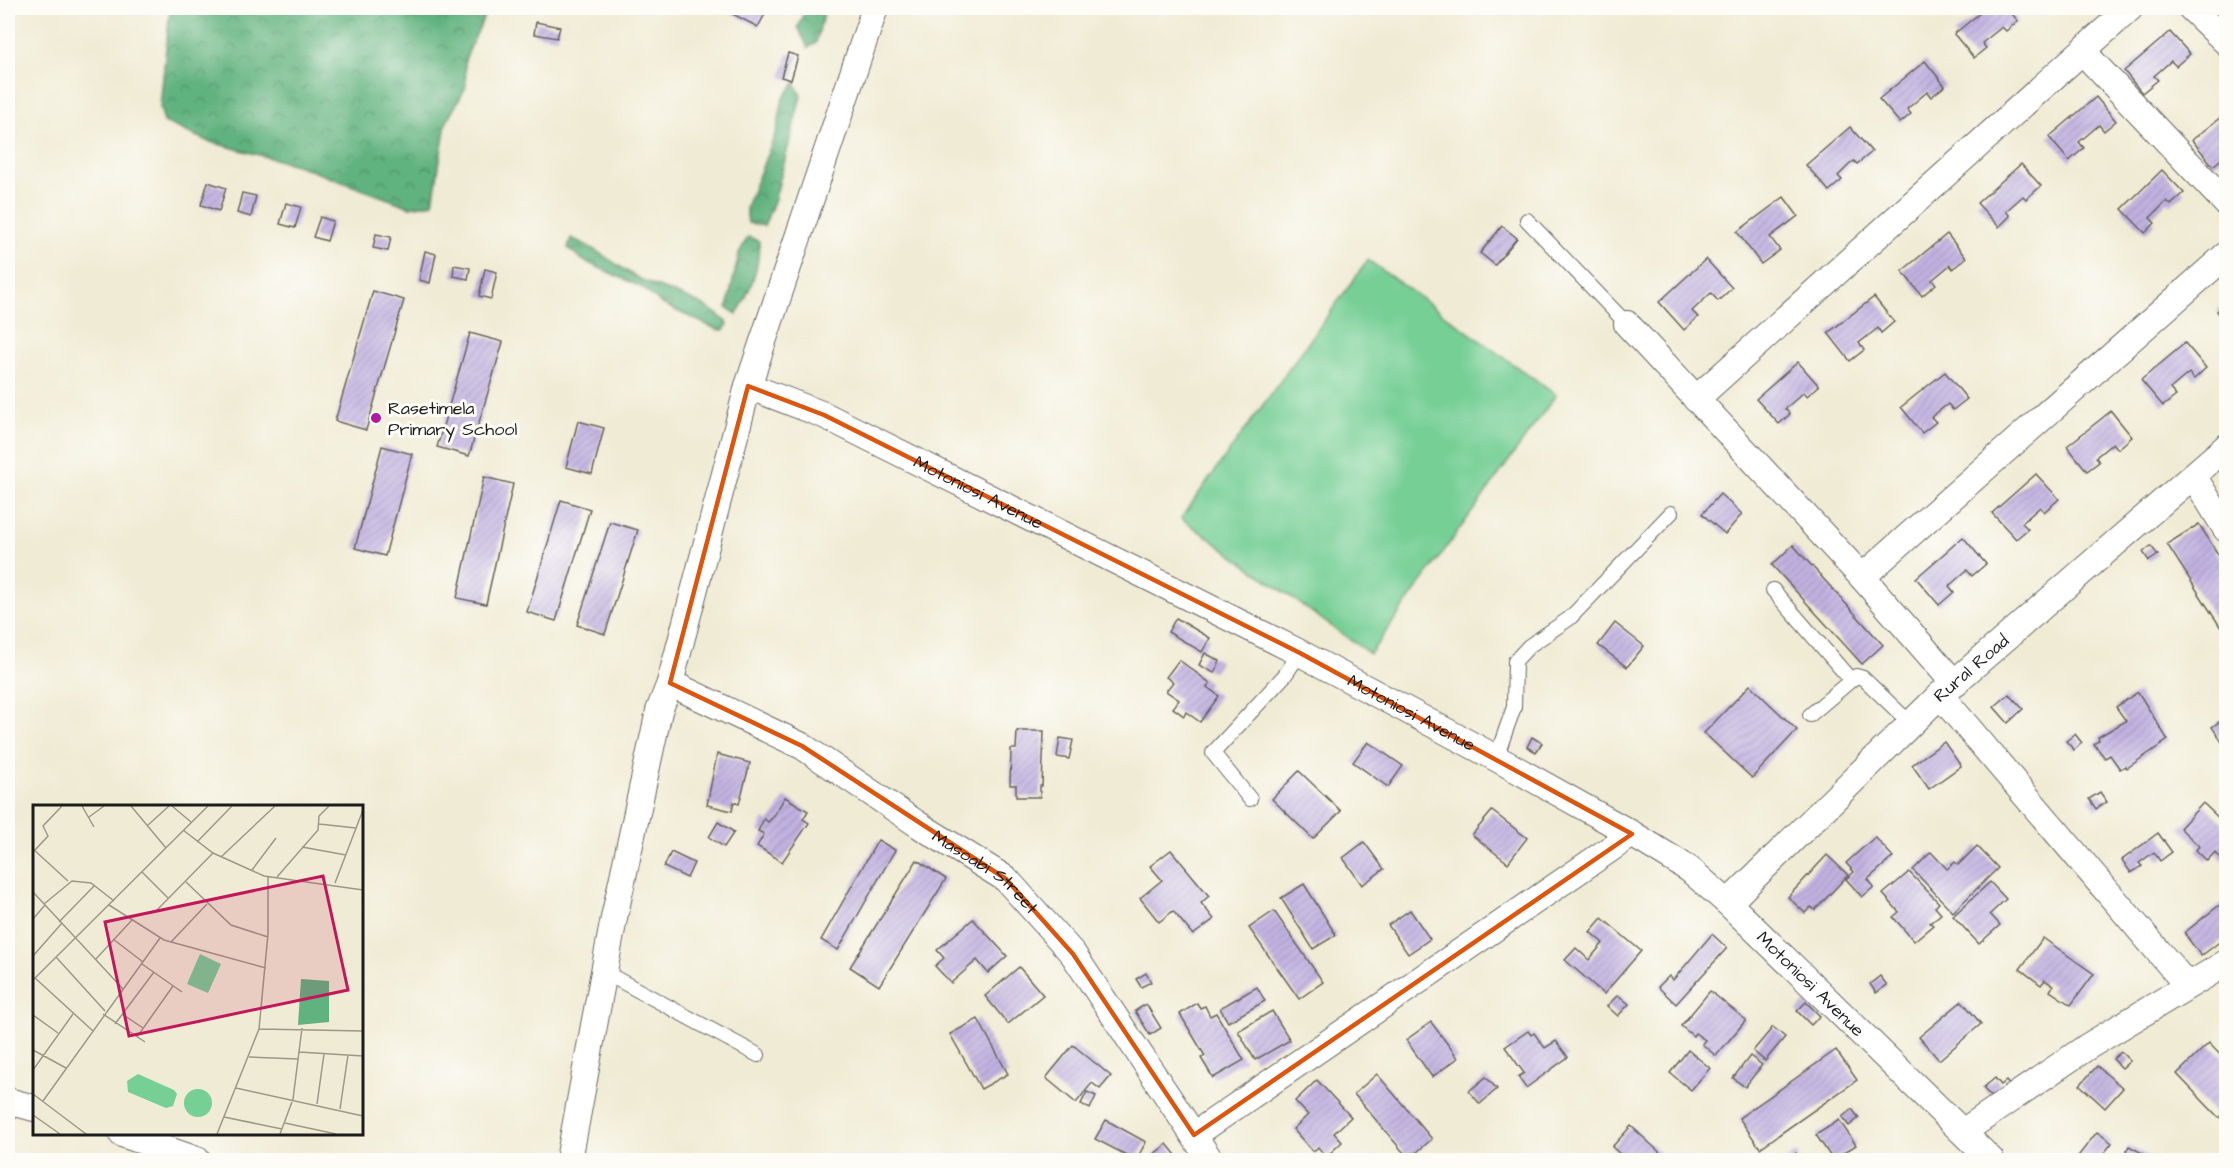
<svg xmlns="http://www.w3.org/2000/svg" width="2234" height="1168" font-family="'Architects Daughter',sans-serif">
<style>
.forest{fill:url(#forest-crowns);stroke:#3e674d;stroke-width:1.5}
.pitch{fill:#76cf95;stroke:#497658;stroke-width:1.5}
.building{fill:url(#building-hatch)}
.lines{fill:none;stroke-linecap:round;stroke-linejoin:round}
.lane-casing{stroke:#66645c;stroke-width:16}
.street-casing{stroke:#66645c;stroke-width:28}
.lane{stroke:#fff;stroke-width:14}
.street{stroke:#fff;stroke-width:26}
.marked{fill:none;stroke:#de560d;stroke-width:4.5;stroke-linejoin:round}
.poi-dot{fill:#b5179e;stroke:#fdfcf7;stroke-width:2}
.labels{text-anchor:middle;stroke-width:6;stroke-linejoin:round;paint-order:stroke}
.poi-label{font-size:18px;fill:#1c1c1c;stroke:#fdfcf7;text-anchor:start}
.street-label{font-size:18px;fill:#1c1c1c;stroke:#fdfcf7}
.inset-road{fill:none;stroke:#9b988a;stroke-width:1.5}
.view{fill:#c2185b;fill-opacity:0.15;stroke:#c2185b;stroke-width:3}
.inset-edge{fill:none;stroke:#1c1c1c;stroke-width:3}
</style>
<defs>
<pattern id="forest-crowns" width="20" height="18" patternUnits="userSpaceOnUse" patternTransform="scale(1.5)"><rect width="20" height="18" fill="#60b27e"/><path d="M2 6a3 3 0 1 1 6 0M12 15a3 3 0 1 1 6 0" fill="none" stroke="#4e9066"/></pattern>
<pattern id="building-hatch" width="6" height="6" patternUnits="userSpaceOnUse" patternTransform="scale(1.5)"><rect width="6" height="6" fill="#c1b2e1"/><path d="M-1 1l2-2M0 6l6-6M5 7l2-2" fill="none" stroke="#a598c0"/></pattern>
</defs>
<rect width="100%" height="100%" fill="#fdfcf7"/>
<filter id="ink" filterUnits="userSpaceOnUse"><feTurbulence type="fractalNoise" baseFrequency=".0167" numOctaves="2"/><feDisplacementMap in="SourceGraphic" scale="12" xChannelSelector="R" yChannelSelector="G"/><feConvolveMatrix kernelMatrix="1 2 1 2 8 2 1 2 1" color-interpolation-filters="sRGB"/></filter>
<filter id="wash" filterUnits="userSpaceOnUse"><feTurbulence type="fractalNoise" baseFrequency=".008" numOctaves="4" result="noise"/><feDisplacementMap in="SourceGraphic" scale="24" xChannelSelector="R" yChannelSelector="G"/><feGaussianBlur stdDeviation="1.35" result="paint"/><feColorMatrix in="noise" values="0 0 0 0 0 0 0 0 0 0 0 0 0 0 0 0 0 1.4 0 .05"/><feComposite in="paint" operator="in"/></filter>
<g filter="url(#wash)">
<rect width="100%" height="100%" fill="#f0ebd4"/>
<g class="forest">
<polygon points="170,8 488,8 465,60 466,87 446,123 433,203 410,207 296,165 207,141 164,122 160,107"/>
<polygon points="806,8 825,8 816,43 808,48 798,27"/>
<polygon points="795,83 801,96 775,199 764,226 748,223 746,207 777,130 783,98"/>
<path d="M 748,237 L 759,241 C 760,267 750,292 737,314 L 727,308 L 739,253 Z"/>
<path d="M 571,238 C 597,248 616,266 640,279 C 669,294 706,299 728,324 L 724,330 L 718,330 L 662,304 L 641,287 L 584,261 L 568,248 Z"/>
</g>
<polygon class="pitch" points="1368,260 1556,395 1370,654 1181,518"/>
<g id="blocks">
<g class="building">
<polygon points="724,8 758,8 766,12 758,27 723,9"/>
<polygon points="1986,8 2007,8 2018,21 2006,31 2002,27 1982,43 1986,48 1974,58 1954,34"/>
<polygon points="536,22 560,27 557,38 534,34"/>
<polygon points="2170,32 2190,54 2176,66 2171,61 2154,76 2158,80 2142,93 2124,71"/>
<polygon points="788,53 798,56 791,80 781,77"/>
<polygon points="1925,61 1945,86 1931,97 1927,92 1907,109 1911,114 1900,123 1879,99"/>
<polygon points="2096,97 2116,121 2104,131 2099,125 2079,142 2084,148 2069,161 2049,137"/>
<polygon points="2226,113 2226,146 2223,149 2226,155 2213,166 2192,140"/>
<polygon points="1850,127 1872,152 1857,164 1854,161 1849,165 1838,176 1842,180 1829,191 1806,165"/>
<polygon points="2021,164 2041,186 2026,199 2023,196 2006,211 2010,216 1999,227 1977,203"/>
<polygon points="2162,170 2184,193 2171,205 2167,201 2150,218 2155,223 2145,233 2122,209"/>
<polygon points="208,182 226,188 219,211 201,205"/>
<polygon points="242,193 256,196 251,217 237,213"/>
<polygon points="1784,197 1798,216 1770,237 1780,250 1761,264 1737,232"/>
<polygon points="286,203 301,207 295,228 280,224"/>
<polygon points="320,217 333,221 327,241 313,237"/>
<polygon points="1502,226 1517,238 1495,265 1480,253"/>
<polygon points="376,234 391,237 388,251 373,248"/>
<polygon points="1947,234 1966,258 1953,269 1950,265 1932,280 1936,284 1922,296 1902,271"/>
<polygon points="425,251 436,254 430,283 419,280"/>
<polygon points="1706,259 1732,288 1718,301 1711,293 1692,311 1698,317 1684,330 1659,302"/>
<polygon points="454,265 470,268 468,279 453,276"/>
<polygon points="485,269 497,272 491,299 479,296"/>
<polygon points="373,291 404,300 366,430 335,421"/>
<polygon points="1874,297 1894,322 1881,333 1878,328 1859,343 1864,350 1850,361 1828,333"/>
<polygon points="2226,303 2226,323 2217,311"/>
<polygon points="470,333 503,342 469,456 437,447"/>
<polygon points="2185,343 2206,368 2194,379 2189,373 2170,389 2176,396 2163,406 2141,380"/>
<polygon points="1798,362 1819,386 1807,396 1804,392 1785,409 1790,414 1779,424 1756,399"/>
<polygon points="1945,372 1967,399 1953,410 1948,404 1931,417 1936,422 1922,433 1901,407"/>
<polygon points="2111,411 2132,437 2118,449 2113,443 2096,457 2099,462 2087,471 2067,446"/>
<polygon points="578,421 604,428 592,474 566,467"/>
<polygon points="382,446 412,454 385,556 355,548"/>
<polygon points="2036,474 2059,499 2044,512 2040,507 2022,523 2028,529 2016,539 1992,513"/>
<polygon points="484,477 513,484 486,604 457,598"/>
<polygon points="1720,494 1742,514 1725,534 1702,514"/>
<polygon points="561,500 590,509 556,621 527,612"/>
<polygon points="610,522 638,530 605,634 577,625"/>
<polygon points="2199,524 2226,567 2226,625 2221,628 2167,544"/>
<polygon points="1963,537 1986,564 1972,576 1967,570 1949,586 1954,592 1939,605 1916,578"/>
<polygon points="1793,545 1883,645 1862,664 1772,565"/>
<polygon points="2151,546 2158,555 2149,561 2143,552"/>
<polygon points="1176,618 1210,638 1202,652 1168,632"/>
<polygon points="1615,623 1644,646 1627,667 1598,645"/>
<polygon points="1205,653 1220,661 1214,673 1199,665"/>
<polygon points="1179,660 1210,683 1207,687 1219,696 1200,722 1186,712 1184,716 1173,708 1179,700 1166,691 1173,682 1166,677"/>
<polygon points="1750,685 1797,730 1752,778 1704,733"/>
<polygon points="2138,692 2168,740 2127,768 2126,766 2120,769 2110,755 2105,758 2094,744 2099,740 2098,737 2126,721 2116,707"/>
<polygon points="2009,694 2023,709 2008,723 1994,707"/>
<polygon points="2226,717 2226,748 2212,727"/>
<polygon points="1017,731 1044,731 1042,786 1040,786 1040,797 1016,797 1016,785 1010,785 1011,749 1016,749"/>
<polygon points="2075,734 2082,743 2074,750 2066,741"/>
<polygon points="1532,737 1542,743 1536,752 1527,747"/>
<polygon points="1060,738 1073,740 1069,759 1057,757"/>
<polygon points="1368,742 1403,766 1388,787 1353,762"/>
<polygon points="1944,742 1961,766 1929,789 1912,765"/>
<polygon points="717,754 750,763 739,804 734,802 732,811 707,805"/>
<polygon points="1299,771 1341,811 1313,839 1272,799"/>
<polygon points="2100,792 2107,802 2096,809 2089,799"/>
<polygon points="785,797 808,811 803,819 809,823 782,862 757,846 764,834 758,831 764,819 768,822 773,817"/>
<polygon points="2203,803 2226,825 2226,863 2215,852 2207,861 2196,850 2199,846 2180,828"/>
<polygon points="1492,811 1527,838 1508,863 1472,835"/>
<polygon points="718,822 734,832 724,847 709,837"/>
<polygon points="2158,833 2172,852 2160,861 2154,852 2139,863 2142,866 2131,873 2122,860"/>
<polygon points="1875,837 1893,857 1868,879 1874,887 1862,897 1846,879 1854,872 1846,863"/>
<polygon points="878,840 895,850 838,950 821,940"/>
<polygon points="1364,842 1384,869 1362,885 1343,858"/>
<polygon points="1977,846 1998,868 1953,912 1913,870 1931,852 1947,869 1955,862 1958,865"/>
<polygon points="1171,850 1209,896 1201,903 1214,919 1193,935 1173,911 1159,922 1140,898 1162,880 1150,866"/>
<polygon points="671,852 694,863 687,878 664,867"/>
<polygon points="1827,855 1848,875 1815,910 1811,907 1805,913 1788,897"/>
<polygon points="917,860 946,879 879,986 850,967"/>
<polygon points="1909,872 1939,903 1935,907 1941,914 1930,923 1933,925 1914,941 1893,917 1899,912 1883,894"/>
<polygon points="1990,882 2006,899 1990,914 2000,925 1979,944 1953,916"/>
<polygon points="1304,884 1336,935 1313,949 1281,898"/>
<polygon points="2226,900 2226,937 2201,956 2184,933"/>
<polygon points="1410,910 1430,939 1408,954 1388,925"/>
<polygon points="1274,911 1323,982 1299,999 1249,928"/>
<polygon points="1602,918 1641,951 1604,994 1565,960 1576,948 1589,960 1603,943 1590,932"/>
<polygon points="973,919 1007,956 988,973 977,960 951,983 935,966 944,958 937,950"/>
<polygon points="1712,934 1727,948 1676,1004 1658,987 1669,976 1673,980"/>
<polygon points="2043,938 2094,974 2071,1005 2050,991 2053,986 2045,980 2041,985 2020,969"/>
<polygon points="1019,967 1043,995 1008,1024 985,996"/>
<polygon points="1146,973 1151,982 1141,987 1136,979"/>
<polygon points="1880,976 1887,985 1876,993 1870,984"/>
<polygon points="1257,987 1265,1001 1228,1022 1220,1008"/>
<polygon points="1710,991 1746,1020 1716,1056 1702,1044 1705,1040 1695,1033 1693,1036 1681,1026"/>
<polygon points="1618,995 1629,1004 1618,1016 1607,1006"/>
<polygon points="1962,1001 1981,1024 1939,1060 1919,1037"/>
<polygon points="1806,1002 1820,1016 1811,1025 1797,1011"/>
<polygon points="1197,1003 1200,1008 1205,1006 1210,1016 1216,1013 1244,1060 1213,1078 1201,1058 1205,1056 1180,1014"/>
<polygon points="1146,1004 1161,1028 1150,1035 1135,1011"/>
<polygon points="1272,1011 1290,1040 1255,1060 1238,1031"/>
<polygon points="978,1019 1008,1074 981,1089 950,1034"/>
<polygon points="1431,1022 1458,1058 1432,1077 1406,1040"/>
<polygon points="1773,1027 1785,1037 1765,1061 1753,1051"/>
<polygon points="1528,1031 1531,1035 1534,1033 1545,1048 1556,1041 1568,1057 1526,1088 1518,1077 1524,1073 1505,1047"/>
<polygon points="2209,1043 2226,1061 2226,1111 2219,1118 2177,1074"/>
<polygon points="1073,1045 1111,1076 1100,1089 1092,1083 1076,1103 1046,1078"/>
<polygon points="1688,1050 1710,1068 1691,1090 1670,1073"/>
<polygon points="1836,1050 1857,1080 1760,1148 1739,1118"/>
<polygon points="2121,1052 2130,1061 2122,1068 2113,1059"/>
<polygon points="1750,1056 1762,1065 1745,1087 1733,1078"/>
<polygon points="2097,1066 2123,1088 2105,1108 2080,1085"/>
<polygon points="1377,1074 1432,1139 1409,1159 1354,1094"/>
<polygon points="1486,1077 1497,1089 1480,1104 1469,1091"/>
<polygon points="1995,1078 2001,1085 2006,1081 2012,1088 1996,1102 1983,1088"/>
<polygon points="1317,1080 1351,1117 1334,1133 1342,1142 1326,1157 1318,1147 1313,1152 1293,1129 1308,1115 1295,1101"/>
<polygon points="1087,1092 1096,1096 1090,1109 1081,1104"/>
<polygon points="1852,1109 1859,1118 1849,1126 1842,1117"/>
<polygon points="1106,1120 1146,1142 1136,1160 1095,1139"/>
<polygon points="1839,1120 1856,1145 1833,1160 1816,1135"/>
<polygon points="1631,1126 1667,1159 1665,1160 1627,1160 1612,1147"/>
<polygon points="2097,1132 2112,1143 2099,1160 2075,1160"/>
<polygon points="1167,1144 1180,1160 1158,1160 1154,1154"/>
<polygon points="2129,1146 2155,1160 2121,1160"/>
<polygon points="1796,1153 1801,1160 1785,1160"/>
</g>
</g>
</g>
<g filter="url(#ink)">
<use href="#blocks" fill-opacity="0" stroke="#66645c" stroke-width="1.5"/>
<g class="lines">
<g class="lane-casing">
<g id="lane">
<polyline points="1527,220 1627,324"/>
<polyline points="1773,590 1850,679"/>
<polyline points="1810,715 1856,676 1863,678 1911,724"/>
<polyline points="1496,758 1514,707 1515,661 1529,646 1570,618 1671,513"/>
<polyline points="1250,799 1213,753 1285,675 1300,653"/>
<polyline points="604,972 758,1055"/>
</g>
</g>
<g class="street-casing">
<g id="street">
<polyline points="2191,8 2226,42"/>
<polyline points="2083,52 2226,203"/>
<polyline points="1627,324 1862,577 1955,684"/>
<path id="s1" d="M 748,386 L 824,415 L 1300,653 L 1496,758 L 1632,834 L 1689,869 L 1728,903 L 1991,1160"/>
<polyline points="1696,399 2130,8"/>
<polyline points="2194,477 2226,529"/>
<polyline points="1862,577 2226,255"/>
<path id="s2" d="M 670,683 L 802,746 L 919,825 L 1006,879 L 1073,954 L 1210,1160"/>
<polyline points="1940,695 2187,985"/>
<path id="s3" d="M 1728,903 L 1940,695 L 2226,447"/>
<polyline points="8,1101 34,1108"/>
<polyline points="1964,1131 2087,1047 2226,963"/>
<polyline points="122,1134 197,1160"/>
<polyline points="1194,1135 1632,834"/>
<polyline points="569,1160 614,918 659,711 670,683 748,386 875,8"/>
</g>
</g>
<use href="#lane" class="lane"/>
<use href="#street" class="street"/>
</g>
</g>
<path class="marked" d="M 748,386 L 824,415 L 1300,653 L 1632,834 L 1194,1135 L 1073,954 L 1006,879 L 802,746 L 670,683 Z"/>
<circle class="poi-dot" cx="376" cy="418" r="6"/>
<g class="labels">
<g class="poi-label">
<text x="388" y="414">Rasetimela<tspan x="388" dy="21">Primary School</tspan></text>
</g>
<g class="street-label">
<text dy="6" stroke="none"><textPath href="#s1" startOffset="254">Motoniosi Avenue</textPath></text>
<text dy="6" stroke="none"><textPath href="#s3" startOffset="338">Rural Road</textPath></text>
<text dy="6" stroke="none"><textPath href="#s1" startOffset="740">Motoniosi Avenue</textPath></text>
<text dy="6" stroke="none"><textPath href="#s2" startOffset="369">Masoabi Street</textPath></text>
<text dy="6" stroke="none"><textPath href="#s1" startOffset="1226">Motoniosi Avenue</textPath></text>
</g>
</g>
<g transform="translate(33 805)">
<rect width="330" height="330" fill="#f0ebd4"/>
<path d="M 268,174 L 296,176 L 296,217 L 265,220 Z" fill="#60b27e"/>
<path d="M 167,149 L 188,159 L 175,188 L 154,179 ZM 105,269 L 141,285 L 144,289 L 140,301 L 133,303 L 95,287 L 94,276 ZM151 298a14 14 0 1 1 28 0a14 14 0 1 1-28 0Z" fill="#76cf95"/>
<path class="inset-road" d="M 49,1 L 61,22M 98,1 L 133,43M 139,1 L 158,17M 56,12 L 71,1M 286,19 L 323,23M 115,20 L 136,1M 150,25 L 180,48 L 231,71 L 330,85M 164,37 L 199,1M 269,42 L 313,50M 0,44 L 35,76M 2,45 L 15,31 L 10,21 L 29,1M 188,52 L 242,1M 219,65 L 243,33M 109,67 L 135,93M 244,72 L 285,25 L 286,11 L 296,1M 153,77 L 198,120 L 235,132M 302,78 L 330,5M 0,87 L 90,184M 11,99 L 39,76 L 58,78 L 81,96M 76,100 L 131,135 L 233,163M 123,106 L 180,48M 0,114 L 12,100M 26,117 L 62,80M 80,134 L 110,157M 138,137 L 174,99M 0,151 L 29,118M 23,152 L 72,206M 62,155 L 99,115M 109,159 L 149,187M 2,173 L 60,226M 0,175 L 175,1M 70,209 L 112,237M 89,209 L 110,223M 0,210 L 25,228M 82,219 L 121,167M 226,224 L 330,226M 104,232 L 140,181M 0,245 L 33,263M 266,247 L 330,251M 216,252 L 265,254M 0,265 L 40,209M 203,283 L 330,311M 0,289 L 53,329M 10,296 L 127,133M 284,299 L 291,249M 307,304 L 315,250M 0,310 L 27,329M 191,312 L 249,324M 252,318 L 303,329M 184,329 L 226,224 L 235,129 L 235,71M 247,329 L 260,294 L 269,223"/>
<path class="view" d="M 290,71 L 315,185 L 96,231 L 72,117 Z"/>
<rect width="330" height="330" class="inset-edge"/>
</g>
<rect width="2234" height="1168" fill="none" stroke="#fdfcf7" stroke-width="30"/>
</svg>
